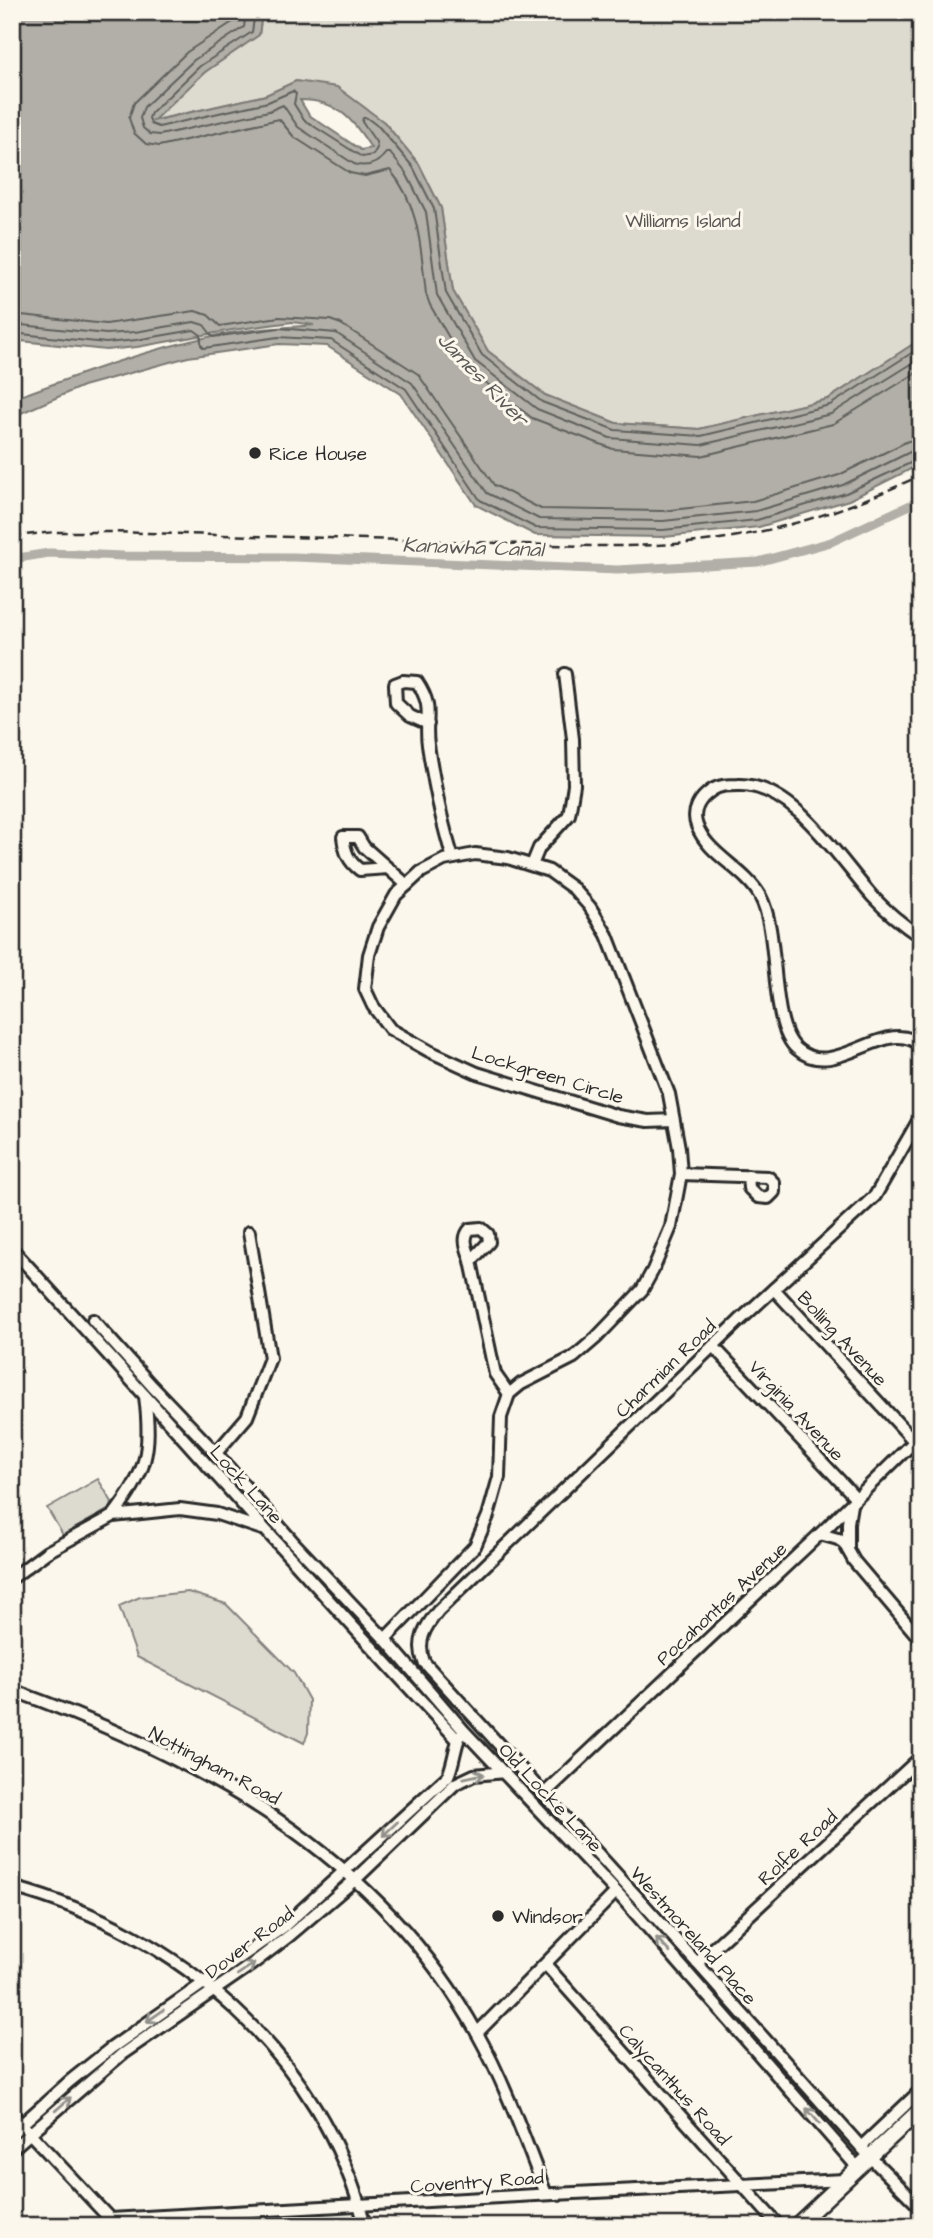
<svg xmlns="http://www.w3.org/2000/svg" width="933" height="2238" font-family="'Architects Daughter',sans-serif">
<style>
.green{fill:#dddad0;stroke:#84827e;stroke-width:2}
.water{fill:#b1afa7;stroke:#7b7a75;stroke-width:2;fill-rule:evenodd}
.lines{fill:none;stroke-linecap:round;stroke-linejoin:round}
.shore{stroke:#61605d;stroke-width:2}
.canal{stroke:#b1afa7;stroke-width:9}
.minor-casing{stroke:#2b2b2b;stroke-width:16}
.major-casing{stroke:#2b2b2b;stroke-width:19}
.minor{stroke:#fbf7ec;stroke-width:10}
.major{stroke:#fbf7ec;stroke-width:14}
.rail{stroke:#2b2b2b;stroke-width:2.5;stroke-dasharray:10 5;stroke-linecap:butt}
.oneway{stroke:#93918c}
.poi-dot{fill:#2b2b2b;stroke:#fbf7ec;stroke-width:2.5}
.labels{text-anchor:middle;stroke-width:6;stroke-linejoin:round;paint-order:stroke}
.park-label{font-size:19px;fill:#585754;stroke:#fbf7ec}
.poi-label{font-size:19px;fill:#2b2b2b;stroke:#fbf7ec;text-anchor:start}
.street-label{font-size:19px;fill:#2b2b2b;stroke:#fbf7ec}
.water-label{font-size:21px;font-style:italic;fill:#5a5956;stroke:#fbf7ec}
</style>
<rect width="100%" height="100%" fill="#fbf7ec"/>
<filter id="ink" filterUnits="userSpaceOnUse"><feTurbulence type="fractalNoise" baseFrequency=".0143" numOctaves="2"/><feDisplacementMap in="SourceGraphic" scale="14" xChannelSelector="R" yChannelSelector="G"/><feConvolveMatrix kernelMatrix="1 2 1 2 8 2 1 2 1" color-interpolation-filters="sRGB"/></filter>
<g filter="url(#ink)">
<g class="green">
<polygon points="262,12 921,12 921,339 828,399 699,429 616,423 545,395 488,351 453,291 441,208 419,164 384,122 296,81 266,95 151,121 205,72 259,35"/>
<polygon points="98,1479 112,1502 111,1508 63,1535 47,1508"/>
<polygon points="188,1592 226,1604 294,1673 309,1700 308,1733 304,1743 137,1657 119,1606 140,1597"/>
</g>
<path class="water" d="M 12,12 L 262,12 L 259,35 L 205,72 L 153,121 L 266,95 L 296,81 L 337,87 L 384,122 L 419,164 L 441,208 L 453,291 L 488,351 L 545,395 L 616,423 L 699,429 L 828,399 L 921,339 L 921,464 L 849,500 L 759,527 L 664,537 L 535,535 L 476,505 L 401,394 L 327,346 L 279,344 L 188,357 L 83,386 L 12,417 L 12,399 C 78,375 144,350 213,336 C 246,329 281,328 314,325 L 292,322 L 232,330 L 137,347 L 106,350 L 12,340 ZM 300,100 C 337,100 353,119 371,148 L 361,150 L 309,115 Z"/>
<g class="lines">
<g class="shore">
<path d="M 236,12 L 234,21 L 187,52 L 134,103 L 129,118 L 134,133 L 146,144 L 159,146 L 279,119 L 294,137 L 350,173 L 365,176 L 390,170 C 420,205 421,251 426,294 L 430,305 L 465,365 L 472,372 L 532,418 L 613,449 L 701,456 L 833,424 L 921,370"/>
<path d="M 246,12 L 244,27 L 194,60 L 144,107 L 140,118 L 143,128 L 150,134 L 160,135 L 269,111 L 283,105 L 298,127 L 354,164 C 367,168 378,164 386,153 L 390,153 L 406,173 L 426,212 L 437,295 L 475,361 L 537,409 L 610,438 L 701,445 L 831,414 L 921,358"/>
<polyline points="255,12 252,32 200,66 151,113 149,118 151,124 159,127 210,115 268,102 293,91 296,94 294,104 304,120 362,157 373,155 377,148 376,142 362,122 363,118 367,118 379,127 413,167 434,209 446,293 482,355 542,402 615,430 701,436 830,405 921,347"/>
<polyline points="12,314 106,324 195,311 208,315 220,326 279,317 330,320 341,324 418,374 494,485 541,509 662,511 753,501 839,475 908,441 921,439"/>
<polyline points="12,324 106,334 135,332 194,322 204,325 213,337 279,328 336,333 412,383 487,493 539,519 663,521 756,511 843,485 912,451 921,449"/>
<polyline points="12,333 106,343 136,340 194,330 201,335 201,345 204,348 278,337 331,340 406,389 480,500 536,528 663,530 757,520 846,493 921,458"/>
</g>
<polyline class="canal" points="12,559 49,553 123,556 294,557 618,570 758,562 831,542 921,500"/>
<g class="minor-casing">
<g id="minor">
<path d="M 428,724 L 410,716 L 396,703 L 395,684 L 403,681 L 417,682 C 435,709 424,717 428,745 C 434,784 441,821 453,858"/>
<polyline points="532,865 539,848 569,815 574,785 573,739 565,674"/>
<path d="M 388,868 L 360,870 C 348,861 345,852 343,837 L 358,837 L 364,847 L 407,885"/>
<path d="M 921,937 C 903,925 887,912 872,896 C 839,859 793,783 738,785 C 728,785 720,785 712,790 C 700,798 691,811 697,826 C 708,855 745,869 760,896 C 781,934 768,1024 797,1049 C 836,1083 887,1013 921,1046"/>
<path d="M 921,1116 L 875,1196 L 739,1321 L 438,1611 C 425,1627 416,1641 424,1662 L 697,1963 L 870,2157 L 921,2208"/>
<polyline points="681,1174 768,1177 774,1183 774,1192 768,1198 758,1197 749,1188 748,1176"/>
<path d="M 12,1249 C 162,1412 306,1579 457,1739"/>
<path d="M 471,1261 L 489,1242 L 488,1234 L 481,1228 L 470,1229 C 461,1239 468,1249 471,1261 L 495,1374 L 509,1394"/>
<polyline points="774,1289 915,1442"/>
<polyline points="93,1320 152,1386 216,1453 295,1544 385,1639 464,1731 622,1898 858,2168"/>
<polyline points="713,1346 856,1498"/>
<polyline points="216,1453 247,1417 270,1358 249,1232"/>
<path d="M 113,1516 C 147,1472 152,1451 145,1396"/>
<polyline points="820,1534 838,1539 844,1543 854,1561 921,1640"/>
<polyline points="848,1550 848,1523 851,1505"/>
<polyline points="12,1578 47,1552 113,1516 180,1509 217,1514 262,1529"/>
<polyline points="385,1639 475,1546 488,1516 499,1477 501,1417 509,1394 521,1384 574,1357 596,1338 642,1290 653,1270 671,1227 681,1174 679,1148 669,1094 607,935 590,907 574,889 549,871 508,858 475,854 444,860 421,872 396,895 378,927 369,955 365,989 373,1006 390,1029 429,1051 477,1073 618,1116 648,1121 674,1120"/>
<path d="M 12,1690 C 199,1758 377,1852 477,2033 C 505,2083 525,2140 546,2194"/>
<polyline points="544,1794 820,1534 921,1435"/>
<path d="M 12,1887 C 179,1932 322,2055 365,2226"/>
<polyline points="697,1963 921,1757"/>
<polyline points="546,1965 779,2226"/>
<polyline points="477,2033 616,1892"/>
<polyline points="12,2114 110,2219"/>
<path d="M 12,2133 L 70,2081 L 110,2049 L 282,1928 L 448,1776 C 454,1763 455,1745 460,1736"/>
<polyline points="861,2147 921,2090"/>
<polyline points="12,2149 122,2054 251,1965 289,1936 356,1879 455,1784 474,1775 505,1772"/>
<polyline points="110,2219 554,2194 845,2180"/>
</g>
</g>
<g class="major-casing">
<polyline id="major" points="796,2226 921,2109"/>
</g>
<use href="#minor" class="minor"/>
<use href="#major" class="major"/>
<path class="rail" d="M 12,536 L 56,532 L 109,532 C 219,535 329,538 438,541 C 521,543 605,550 688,543 C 770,535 847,511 921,475"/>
</g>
<defs><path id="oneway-shaft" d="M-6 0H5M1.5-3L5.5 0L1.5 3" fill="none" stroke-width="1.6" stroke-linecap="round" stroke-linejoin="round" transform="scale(1.75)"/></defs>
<g class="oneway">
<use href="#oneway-shaft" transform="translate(474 1776) rotate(-12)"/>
<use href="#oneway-shaft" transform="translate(390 1829) rotate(136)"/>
<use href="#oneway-shaft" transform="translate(663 1945) rotate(-132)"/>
<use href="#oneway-shaft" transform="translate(246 1969) rotate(-34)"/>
<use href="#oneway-shaft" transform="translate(155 2016) rotate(145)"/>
<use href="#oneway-shaft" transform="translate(63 2104) rotate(-41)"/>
<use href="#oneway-shaft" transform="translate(813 2116) rotate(-131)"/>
</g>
</g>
<g class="poi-dot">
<circle cx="255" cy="453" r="7"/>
<circle cx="498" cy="1916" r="7"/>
</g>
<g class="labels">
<g class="park-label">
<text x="683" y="227">Williams Island</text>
</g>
<g class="poi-label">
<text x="269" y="460">Rice House</text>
<text x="512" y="1923">Windsor</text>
</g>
<g class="street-label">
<text transform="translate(548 1074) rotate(17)" y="7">Lockgreen Circle</text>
<text transform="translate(843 1338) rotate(47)" y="7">Bolling Avenue</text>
<text transform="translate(665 1368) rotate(-44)" y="7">Charmian Road</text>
<text transform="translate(797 1410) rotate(47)" y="7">Virginia Avenue</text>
<text transform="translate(247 1484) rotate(48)" y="7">Lock Lane</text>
<text transform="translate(721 1603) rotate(-43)" y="7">Pocahontas Avenue</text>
<text transform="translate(215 1765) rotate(28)" y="7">Nottingham Road</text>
<text transform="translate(551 1797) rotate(47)" y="7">Old Locke Lane</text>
<text transform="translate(797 1847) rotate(-43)" y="7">Rolfe Road</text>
<text transform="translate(694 1935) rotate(48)" y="7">Westmoreland Place</text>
<text transform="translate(249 1942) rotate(-37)" y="7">Dover Road</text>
<text transform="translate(675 2084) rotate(48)" y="7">Calycanthus Road</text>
<text transform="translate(477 2181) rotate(-4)" y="7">Coventry Road</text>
</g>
<g class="water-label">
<text transform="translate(483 379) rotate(46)" y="7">James River</text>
<text transform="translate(473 547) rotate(2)" y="7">Kanawha Canal</text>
</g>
</g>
<rect width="933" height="2238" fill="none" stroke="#fbf7ec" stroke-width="42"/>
<rect x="21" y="21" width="891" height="2196" fill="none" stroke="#2b2b2b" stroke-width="2.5" filter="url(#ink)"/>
</svg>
